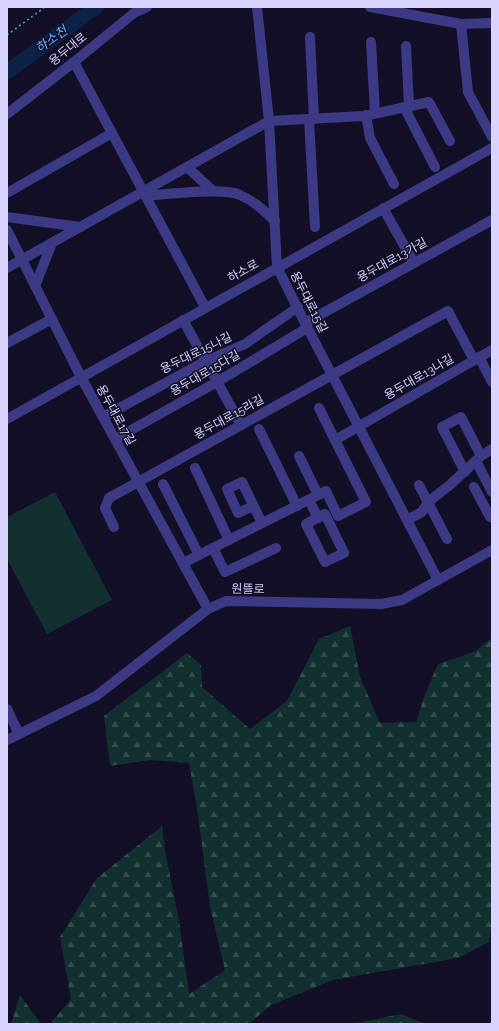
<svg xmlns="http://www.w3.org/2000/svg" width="499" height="1031" font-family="Raleway,'Noto Sans KR',sans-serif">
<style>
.forest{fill:url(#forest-firs)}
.pitch{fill:#12302f}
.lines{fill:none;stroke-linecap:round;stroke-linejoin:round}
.river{stroke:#0c2248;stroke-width:15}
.path{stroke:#2fb8b0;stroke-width:1.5;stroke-dasharray:2 3;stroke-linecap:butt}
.minor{stroke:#3d3a85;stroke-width:10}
.labels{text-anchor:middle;stroke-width:3;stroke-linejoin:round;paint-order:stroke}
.street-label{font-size:12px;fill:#d9d4ff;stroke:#130f26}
.water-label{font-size:13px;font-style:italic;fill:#62b6ff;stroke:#130f26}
</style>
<defs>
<pattern id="forest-firs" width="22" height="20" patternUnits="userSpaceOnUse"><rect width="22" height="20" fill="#12302f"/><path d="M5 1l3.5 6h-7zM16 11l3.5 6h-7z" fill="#344d4e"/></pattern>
</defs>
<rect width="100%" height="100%" fill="#130f26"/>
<g class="forest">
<polygon points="350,626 360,677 380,723 416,722 425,694 438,664 474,652 492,638 492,922 489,942 458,958 333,980 271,1005 249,1024 50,1024 71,999 60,937 97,878 162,826 165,850 179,921 189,994 225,970 210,907 197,808 189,763 150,760 110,766 104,716 187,653 201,665 202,687 250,729 287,701 319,639"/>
<polygon points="20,995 41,1024 11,1024"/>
<polygon points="401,1014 426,1024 351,1024"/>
</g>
<polygon class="pitch" points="55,492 112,600 47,634 7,559 7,517"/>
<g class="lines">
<polyline class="river" points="7,72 96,7"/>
<polyline class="path" points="7,35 45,7"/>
<g class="minor">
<polyline points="257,7 269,121 277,267 305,323 332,375 438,580"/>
<polyline points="370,7 461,24 492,23"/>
<polyline points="461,24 468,92 492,137"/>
<polyline points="310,37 314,119"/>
<polyline points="371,42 375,113"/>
<polyline points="406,46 409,106"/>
<polyline points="74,62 205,307"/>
<polyline points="404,107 435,167"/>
<polyline points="7,114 74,62 134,13 147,7"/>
<polyline points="366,115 370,138 394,184"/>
<polyline points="309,119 315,227"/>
<polyline points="187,167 213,191"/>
<polyline points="7,193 112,133"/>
<path d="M 145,196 C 167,194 223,187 240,195 C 254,201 264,211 275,221"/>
<polyline points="383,208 414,263"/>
<polyline points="7,217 80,227"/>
<polyline points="7,230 81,377 208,609"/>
<polyline points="7,268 269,121 364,116 429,102 450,141"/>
<polyline points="35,286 52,243"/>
<polyline points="183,320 241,425"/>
<polyline points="305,323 492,220"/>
<polyline points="7,343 52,319"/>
<polyline points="479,357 492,382"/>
<polyline points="103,417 206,361 245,344 298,307"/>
<polyline points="7,419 492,148"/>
<polyline points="259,429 297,506"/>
<polyline points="115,439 217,382 307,328"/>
<polyline points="335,440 492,350"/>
<polyline points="299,456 318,495"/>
<polyline points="476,461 492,492"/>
<polyline points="195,468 229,540"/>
<polyline points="465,472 442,427 461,417 481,456"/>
<polyline points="163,484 199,555"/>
<polyline points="419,485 447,539"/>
<polyline points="474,487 490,517 492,516"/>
<polyline points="309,500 318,518"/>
<polyline points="253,506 238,513 227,489 242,482 262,523"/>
<polygon points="325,514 344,553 325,562 306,524"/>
<polyline points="407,520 422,512 428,502 451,484 481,456 492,449"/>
<polyline points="114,527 105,508 109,498 448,311 474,360"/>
<polyline points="213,548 225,572 276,548"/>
<polyline points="183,563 326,491 338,516 366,502 319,408"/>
<polyline points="7,709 19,734"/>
<polyline points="7,740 96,696 208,609 226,601 381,604 402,600 492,550"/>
</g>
</g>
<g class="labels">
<g class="street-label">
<text transform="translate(68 49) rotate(-39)" y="4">용두대로</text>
<text transform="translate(392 260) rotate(-29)" y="4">용두대로13가길</text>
<text transform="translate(243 271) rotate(-29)" y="4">하소로</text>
<text transform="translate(309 302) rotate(63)" y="4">용두대로15길</text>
<text transform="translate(196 353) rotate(-26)" y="4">용두대로15나길</text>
<text transform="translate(205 373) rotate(-30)" y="4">용두대로15다길</text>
<text transform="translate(419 377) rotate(-30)" y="4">용두대로13나길</text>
<text transform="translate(116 415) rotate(61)" y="4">용두대로17길</text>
<text transform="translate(229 417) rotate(-29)" y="4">용두대로15라길</text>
<text transform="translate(248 589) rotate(1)" y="4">원뜰로</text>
</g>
<g class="water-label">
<text transform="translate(51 39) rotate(-36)" y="5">하소천</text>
</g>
</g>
<rect width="499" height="1031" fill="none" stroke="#d9d4ff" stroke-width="16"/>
</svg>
